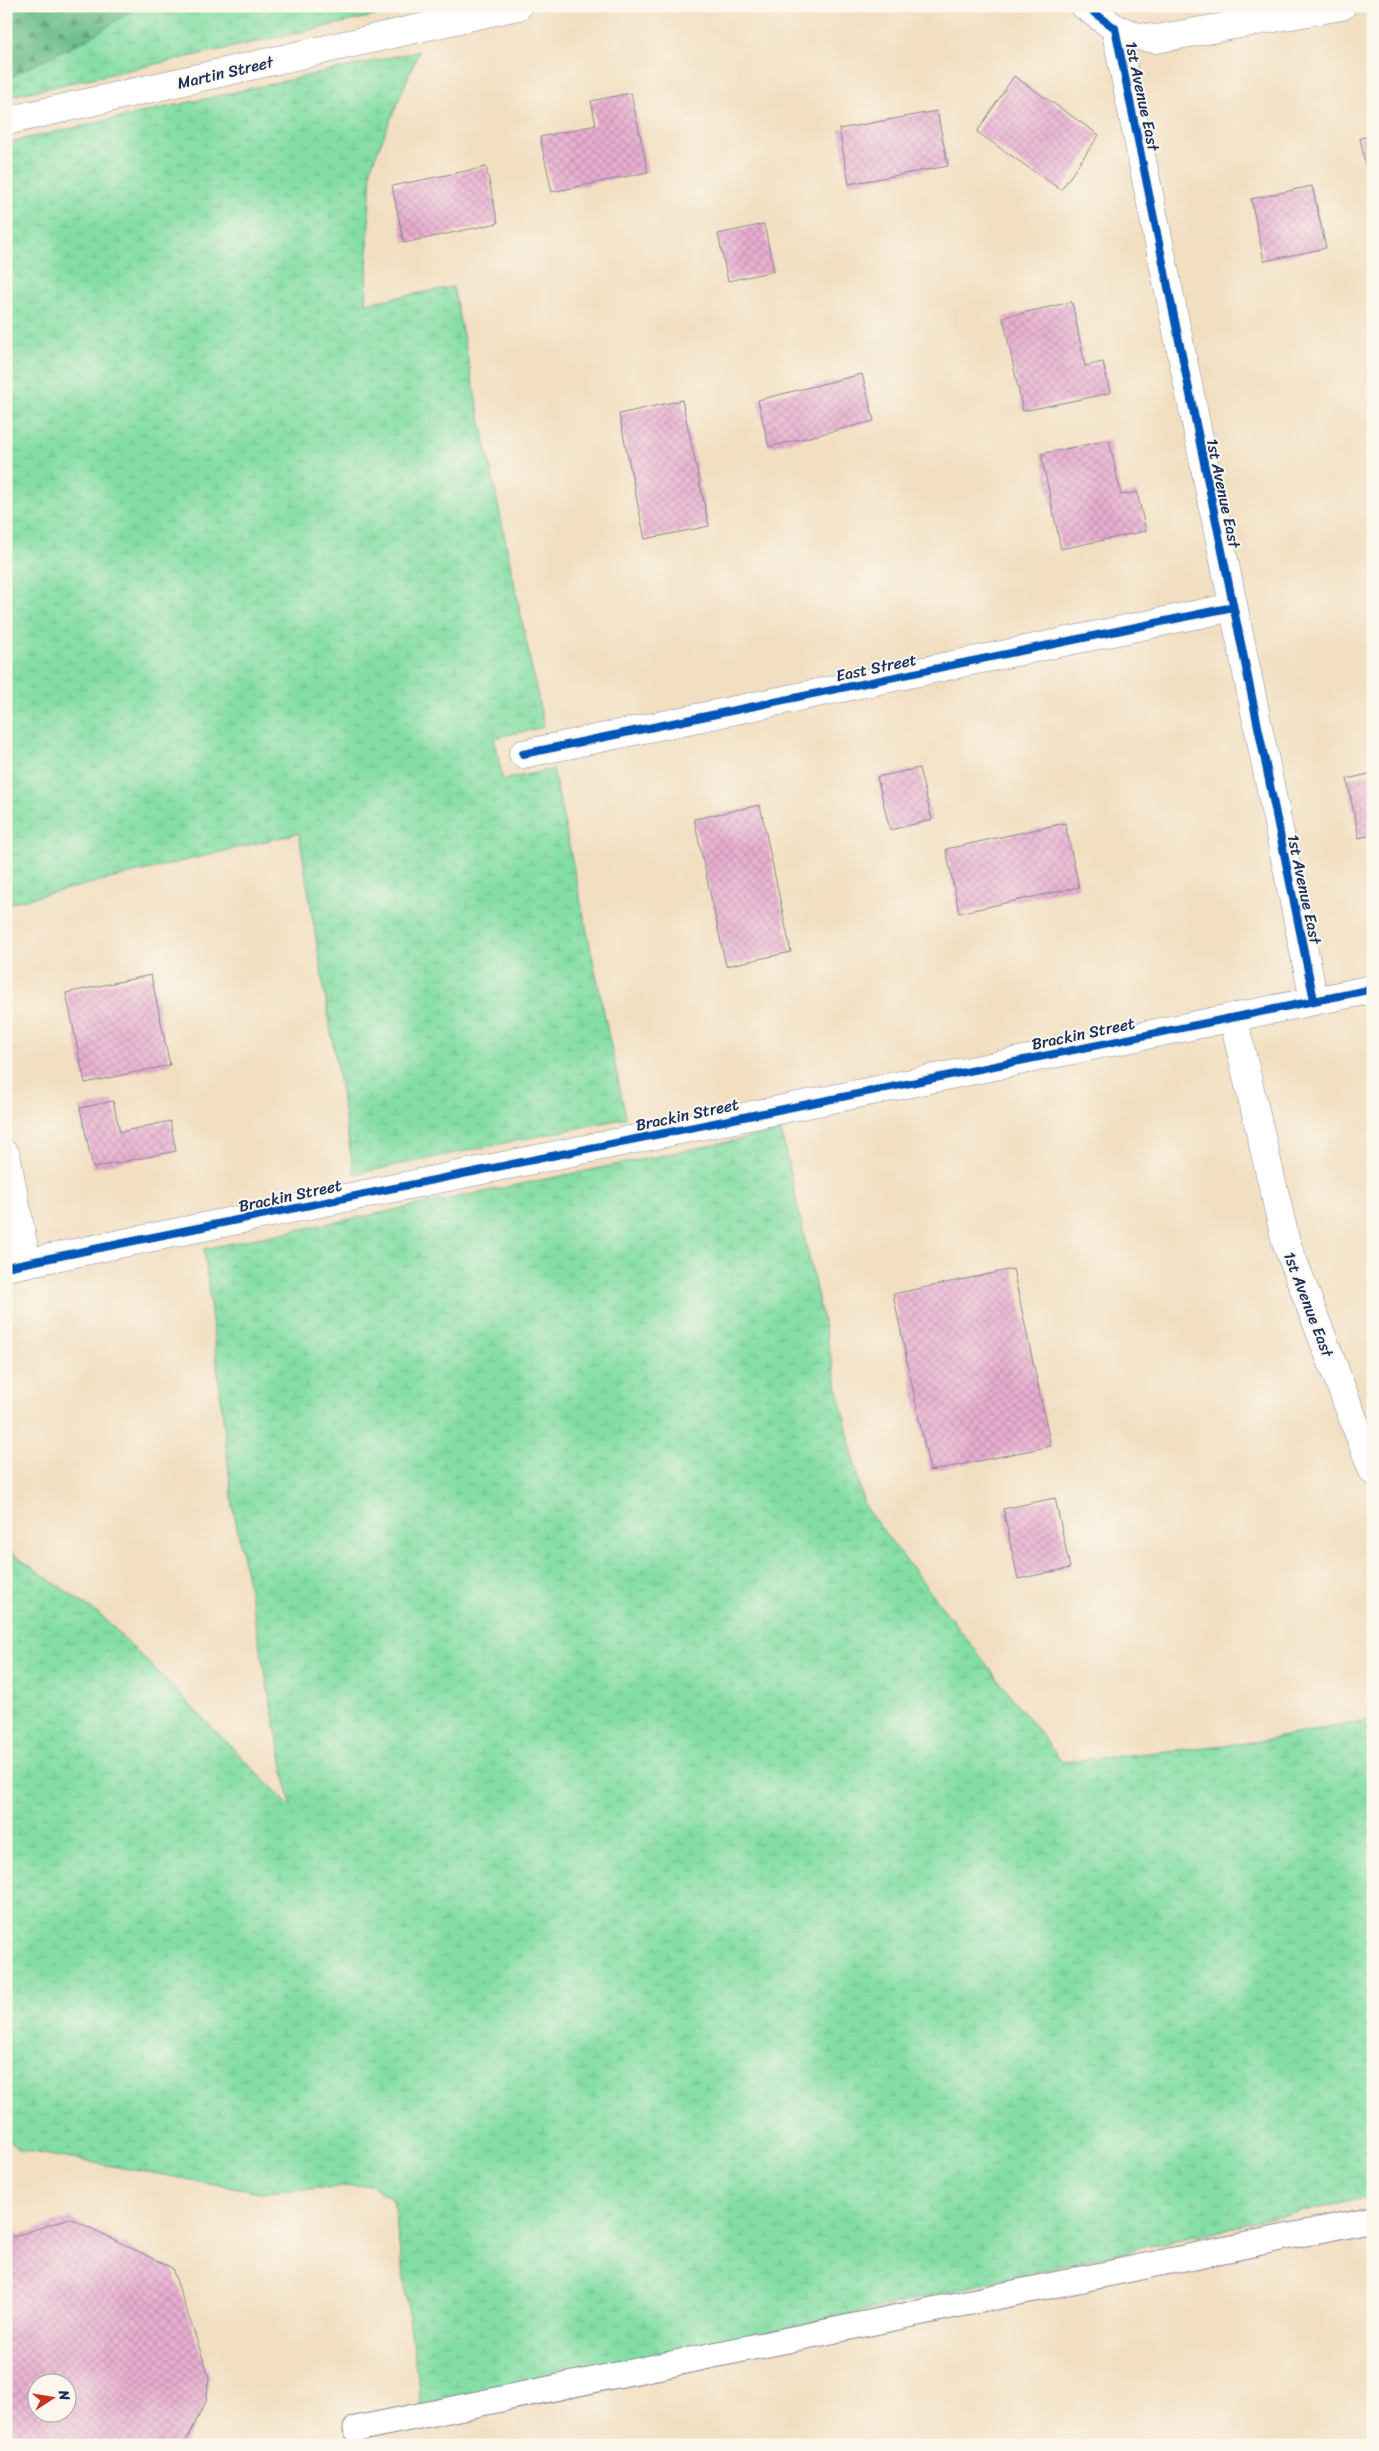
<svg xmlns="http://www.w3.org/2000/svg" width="1379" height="2451" font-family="Sriracha,sans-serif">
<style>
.forest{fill:url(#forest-firs);stroke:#437674}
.wetland{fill:url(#wetland-marsh);stroke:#508681}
.building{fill:url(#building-cross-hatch);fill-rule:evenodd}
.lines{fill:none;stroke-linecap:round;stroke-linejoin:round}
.lane-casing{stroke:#868790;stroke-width:27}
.street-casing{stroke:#868790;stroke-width:29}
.lane{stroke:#fff;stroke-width:25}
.street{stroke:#fff;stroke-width:28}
.cycleway-casing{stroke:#fbf7ec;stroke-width:11}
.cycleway{stroke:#0057b8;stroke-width:8}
.labels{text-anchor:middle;stroke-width:4;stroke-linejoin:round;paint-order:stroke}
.street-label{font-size:16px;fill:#1b2f5e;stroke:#fbf7ec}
</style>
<defs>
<pattern id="forest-firs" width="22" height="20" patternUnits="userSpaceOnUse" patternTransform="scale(1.25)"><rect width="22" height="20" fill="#6bbd8a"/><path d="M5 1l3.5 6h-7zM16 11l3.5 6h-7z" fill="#579a74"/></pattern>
<pattern id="wetland-marsh" width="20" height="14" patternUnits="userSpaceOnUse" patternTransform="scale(1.25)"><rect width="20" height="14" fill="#84dea4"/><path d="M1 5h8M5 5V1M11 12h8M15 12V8" fill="none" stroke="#71bf90"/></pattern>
<pattern id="building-cross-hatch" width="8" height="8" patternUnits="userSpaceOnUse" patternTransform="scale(1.25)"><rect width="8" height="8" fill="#e8adcf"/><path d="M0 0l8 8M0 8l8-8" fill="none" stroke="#c695b4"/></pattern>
</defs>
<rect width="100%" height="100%" fill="#fbf7ec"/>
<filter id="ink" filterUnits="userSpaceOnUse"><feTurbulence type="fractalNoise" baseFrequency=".02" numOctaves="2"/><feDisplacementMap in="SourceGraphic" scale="10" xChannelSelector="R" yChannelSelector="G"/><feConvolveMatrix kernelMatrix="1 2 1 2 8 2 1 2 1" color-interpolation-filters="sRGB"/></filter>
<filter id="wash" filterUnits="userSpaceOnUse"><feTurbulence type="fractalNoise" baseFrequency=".0096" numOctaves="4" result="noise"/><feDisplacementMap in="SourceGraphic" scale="20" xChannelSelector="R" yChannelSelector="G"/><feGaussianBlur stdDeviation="1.12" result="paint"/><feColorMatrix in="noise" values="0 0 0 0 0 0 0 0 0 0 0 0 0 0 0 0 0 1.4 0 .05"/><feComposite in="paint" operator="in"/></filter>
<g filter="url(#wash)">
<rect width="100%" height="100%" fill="#f2dfc1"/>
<polygon class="forest" points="6,6 139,6 91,37 6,79"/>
<g class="wetland">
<polygon points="139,6 419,6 6,97 6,79 91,37"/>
<polygon points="419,51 371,167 366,303 453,287 544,727 494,738 503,780 553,769 626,1118 354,1174 299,833 6,904 6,143"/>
<polygon points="781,1131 864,1506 1062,1762 1254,1742 1373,1719 1373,2195 422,2412 393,2200 371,2185 261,2192 20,2150 6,2138 6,1549 104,1618 291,1807 233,1507 204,1249"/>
</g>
<g id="blocks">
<g class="building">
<polygon points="1014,76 1099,135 1061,190 977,132"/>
<polygon points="631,93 648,172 552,192 540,137 596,125 591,101"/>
<polygon points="937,111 948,166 849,184 839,129"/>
<polygon points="1373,136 1373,198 1372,198 1360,138"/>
<polygon points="486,167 498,223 404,243 392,186"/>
<polygon points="1312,186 1326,248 1264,261 1251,199"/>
<polygon points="764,224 774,271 728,281 718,234"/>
<polygon points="1072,302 1085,366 1103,362 1110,393 1023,411 1003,317"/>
<polygon points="862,374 874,421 769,447 758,400"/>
<polygon points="682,400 709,526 645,539 619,414"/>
<polygon points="1109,440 1121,495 1137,492 1146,531 1061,549 1041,454"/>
<polygon points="919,768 932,820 890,830 877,777"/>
<polygon points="1373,773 1373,835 1359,838 1347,779"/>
<polygon points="760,805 791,952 726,966 694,819"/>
<polygon points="1065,823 1079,887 959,913 946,849"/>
<polygon points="151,975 170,1065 85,1083 66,993"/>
<polygon points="113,1101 120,1132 170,1121 176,1151 93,1168 80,1108"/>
<polygon points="1013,1269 1051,1446 930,1471 893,1294"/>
<polygon points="1055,1498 1070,1568 1018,1579 1003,1509"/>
<path d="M 70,2218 L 172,2268 L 209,2376 L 206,2402 L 184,2445 L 6,2445 L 6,2239 ZM 38,2384 L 68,2384 L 68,2414 L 38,2414 Z"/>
</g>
</g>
</g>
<g filter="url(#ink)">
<use href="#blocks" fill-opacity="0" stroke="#868790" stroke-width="1"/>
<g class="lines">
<g class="lane-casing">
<polyline id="lane" points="356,2429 1373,2219"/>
</g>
<g class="street-casing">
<g id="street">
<polyline points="1085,6 1115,28 1314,1000"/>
<polyline points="1115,28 1136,36 1156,39 1342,6"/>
<polyline points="6,121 518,6"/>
<polyline points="523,754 1233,607"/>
<polyline points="1233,1017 1286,1242 1373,1471"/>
<polyline points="6,1155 27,1263"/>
<polyline points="6,1267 1373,989"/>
</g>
</g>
<use href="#lane" class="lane"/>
<use href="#street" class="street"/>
<g class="cycleway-casing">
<g id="cycleway">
<polyline points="1085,6 1115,28 1314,1000"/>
<polyline points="523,754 1233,607"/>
<polyline points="6,1267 1373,989"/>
</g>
</g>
<use href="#cycleway" class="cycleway"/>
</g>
</g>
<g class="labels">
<g class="street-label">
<text transform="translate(225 72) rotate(-13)" y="6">Martin Street</text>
<text transform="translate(1143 96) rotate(78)" y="6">1st Avenue East</text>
<text transform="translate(1224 493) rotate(78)" y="6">1st Avenue East</text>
<text transform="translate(876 667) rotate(-12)" y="6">East Street</text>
<text transform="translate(1305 889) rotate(78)" y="6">1st Avenue East</text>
<text transform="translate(1083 1033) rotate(-12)" y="6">Brackin Street</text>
<text transform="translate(687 1114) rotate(-12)" y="6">Brackin Street</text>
<text transform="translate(290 1195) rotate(-12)" y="6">Brackin Street</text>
<text transform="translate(1309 1304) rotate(69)" y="6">1st Avenue East</text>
</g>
</g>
<rect width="1379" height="2451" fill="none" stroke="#fbf7ec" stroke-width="25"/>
<g transform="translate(52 2398) rotate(78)"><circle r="24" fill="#fbf7ec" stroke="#a1a7b3"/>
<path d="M0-4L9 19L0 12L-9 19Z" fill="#c8321e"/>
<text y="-8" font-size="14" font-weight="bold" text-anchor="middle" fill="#1b2f5e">N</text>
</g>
</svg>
